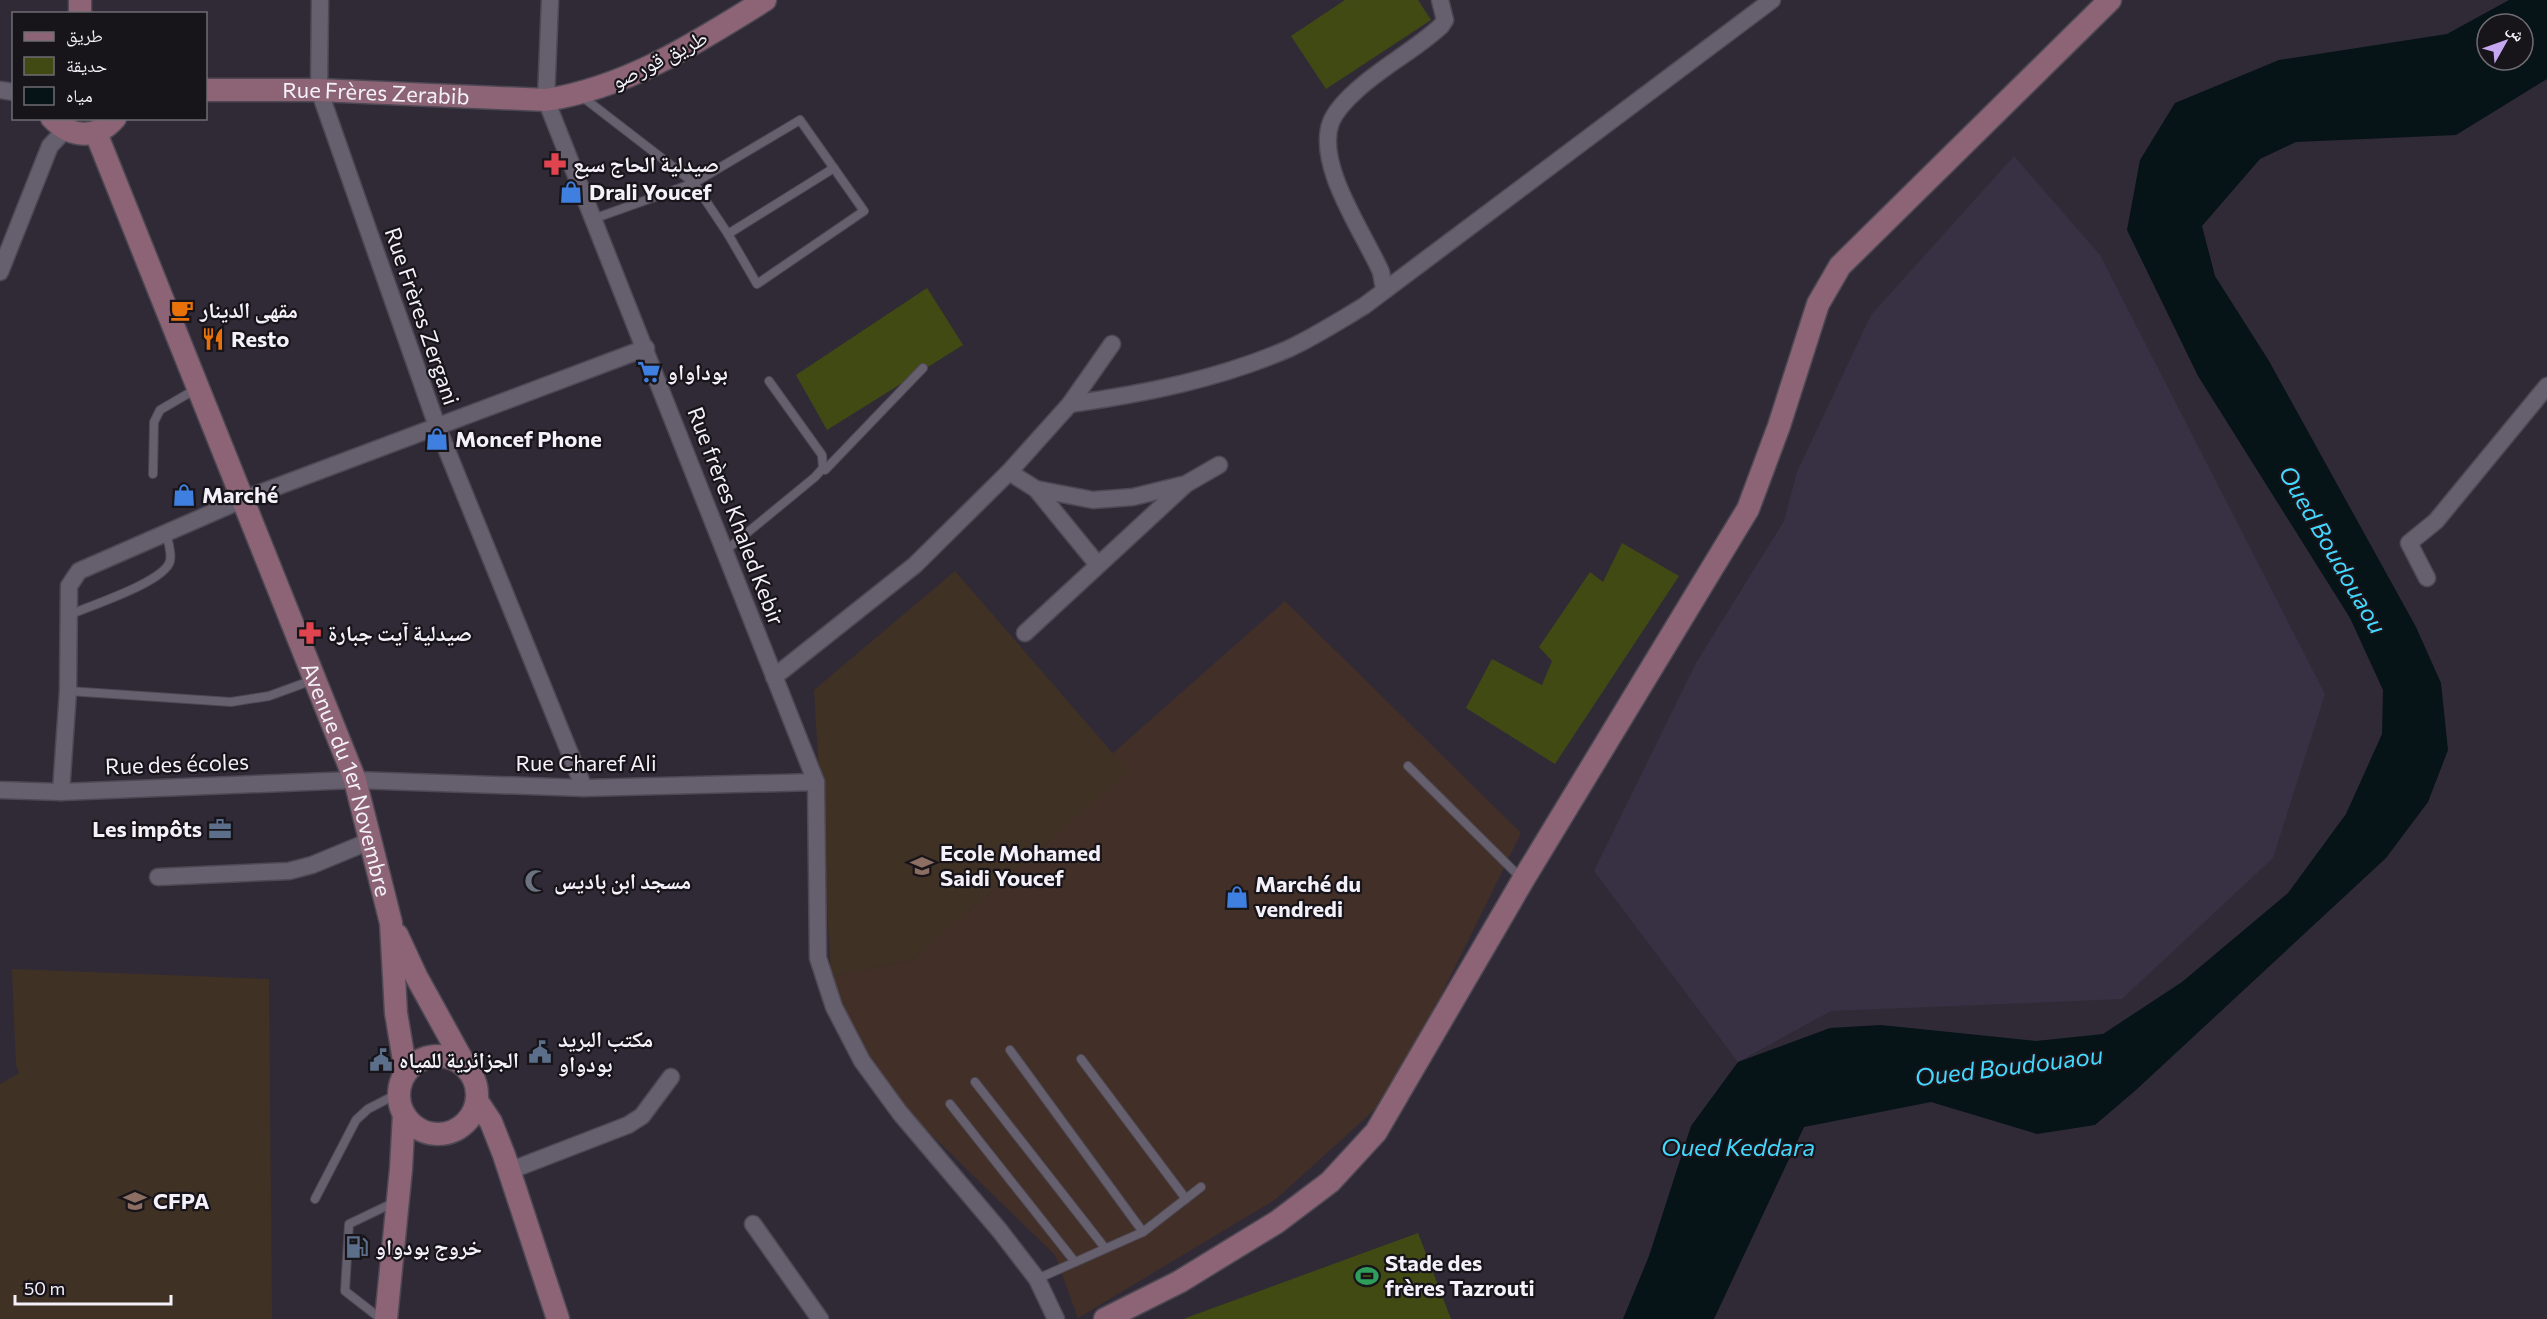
<svg xmlns="http://www.w3.org/2000/svg" width="2547" height="1319" font-family="Commissioner,'Noto Naskh Arabic',sans-serif">
<style>
.commercial{fill:#423028}
.built{fill:#383043}
.education{fill:#403125}
.green{fill:#414a13}
.water{fill:#061317;fill-rule:evenodd}
.lines{fill:none;stroke-linecap:round;stroke-linejoin:round}
.lane-casing{stroke:#4d4854;stroke-width:10}
.street-casing{stroke:#4d4854;stroke-width:19}
.secondary-casing{stroke:#4d4854;stroke-width:25}
.lane{stroke:#655f6e;stroke-width:8}
.street{stroke:#655f6e;stroke-width:16}
.secondary{stroke:#8c6475;stroke-width:22}
.labels{text-anchor:middle;stroke-width:4.5;stroke-linejoin:round;paint-order:stroke}
.street-label{font-size:22px;fill:#f4f1fa;stroke:#17141a}
.poi-label{font-size:22px;font-weight:bold;fill:#f4f1fa;stroke:#17141a;text-anchor:start}
.water-label{font-size:24px;font-style:italic;fill:#44d8fe;stroke:#17141a}
</style>
<rect width="100%" height="100%" fill="#302a37"/>
<polygon class="commercial" points="1285,601 1521,833 1393,1093 1276,1199 1078,1318 1055,1255 909,1113 872,1062 849,1017 831,977 912,960 1128,772 1112,754"/>
<polygon class="built" points="2014,156 2100,255 2325,694 2273,858 2122,999 1831,1011 1738,1062 1594,871 1696,663 1784,521 1797,472 1871,315"/>
<g class="education">
<polygon points="955,571 1129,772 912,960 831,977 814,690"/>
<polygon points="12,969 269,979 272,1319 0,1319 0,1084 19,1073 16,1065"/>
</g>
<g class="green">
<polygon points="1345,0 1418,0 1431,20 1326,89 1291,36"/>
<polygon points="927,288 963,345 827,430 796,375"/>
<polygon points="1622,543 1679,576 1555,764 1466,708 1492,659 1542,685 1552,661 1539,647 1590,572 1603,582"/>
<polygon points="1418,1233 1451,1319 1183,1319"/>
</g>
<path class="water" d="M 2509,0 L 2547,0 L 2547,79 L 2456,135 L 2296,142 L 2260,159 L 2202,226 L 2215,276 L 2269,361 L 2416,627 L 2441,683 L 2448,750 L 2428,802 L 2386,858 L 2136,1090 L 2095,1125 L 2037,1134 L 1931,1102 L 1804,1127 L 1714,1319 L 1623,1319 L 1649,1256 L 1691,1126 L 1738,1062 L 1830,1028 L 1881,1025 L 2036,1041 L 2103,1034 L 2182,982 L 2288,893 L 2346,814 L 2382,734 L 2383,690 L 2350,618 L 2198,376 L 2127,230 L 2140,160 L 2175,103 L 2279,60 L 2447,34 ZM 2487,24 L 2523,24 L 2523,60 L 2487,60 Z"/>
<g class="lines">
<g class="lane-casing">
<g id="lane">
<polyline points="580,95 694,183 728,234 757,284 864,211 800,120 694,183 593,219"/>
<polyline points="728,234 834,168"/>
<polyline points="823,468 825,470 923,368"/>
<polyline points="153,474 154,422 160,410 196,389"/>
<polyline points="725,551 815,477 823,468 822,455 769,381"/>
<path d="M 69,615 C 89,606 165,582 170,561 C 172,553 168,541 166,533"/>
<polyline points="68,691 231,702 269,696 313,680"/>
<polyline points="1408,766 1523,880"/>
<polyline points="1010,1050 1143,1232"/>
<polyline points="1081,1059 1186,1199"/>
<polyline points="975,1082 1105,1248"/>
<polyline points="950,1104 1075,1262"/>
<polyline points="315,1199 356,1120 368,1109 399,1093"/>
<polyline points="1037,1279 1143,1232 1201,1187"/>
<polyline points="381,1319 345,1291 349,1224 395,1202"/>
</g>
</g>
<g class="street-casing">
<g id="street">
<polyline points="320,0 319,90 437,426 584,788"/>
<polyline points="550,0 546,100 816,782 818,958 834,1007 862,1061 900,1113 1000,1231 1037,1279 1056,1319"/>
<polyline points="0,90 14,92"/>
<polyline points="0,272 50,146 65,130"/>
<path d="M 1384,289 L 1381,272 C 1364,233 1315,165 1331,122 C 1336,110 1348,98 1357,90 C 1383,66 1415,50 1441,26 L 1445,20 L 1440,0"/>
<path d="M 1070,404 C 1143,394 1219,379 1288,349 C 1314,337 1339,321 1364,306 L 1772,0"/>
<polyline points="1009,472 1036,489 1093,500 1133,497 1186,484 1219,465"/>
<polyline points="1036,489 1098,565"/>
<polyline points="2427,578 2409,543 2436,521 2547,386"/>
<polyline points="1025,633 1185,485"/>
<polyline points="774,677 915,565 1009,472 1070,404 1112,344"/>
<polyline points="0,790 61,792 355,780 584,788 816,782"/>
<polyline points="61,792 68,691 69,586 79,571 244,499 646,348"/>
<polyline points="158,877 289,871 312,865 370,841"/>
<polyline points="509,1171 628,1125 642,1116 671,1077"/>
<polyline points="753,1224 820,1319"/>
</g>
</g>
<g class="secondary-casing">
<g id="secondary">
<polyline points="80,14 80,0"/>
<path id="s1" d="M 206,90 L 319,90 L 546,100 C 628,87 696,43 765,0"/>
<path d="M 52,118 C 71,138 96,140 115,118"/>
<path id="s2" d="M 96,133 L 355,780 L 391,923 L 396,1013 L 406,1072"/>
<polyline points="397,935 416,976 465,1065"/>
<circle cx="438" cy="1095" r="39"/>
<polyline points="477,1101 491,1122 504,1155 558,1319"/>
<polyline points="386,1319 401,1169 404,1114"/>
<polyline points="1105,1319 1179,1282 1277,1222 1330,1182 1376,1132 1523,880 1748,509 1779,426 1818,304 1840,266 2110,0"/>
</g>
</g>
<use href="#lane" class="lane"/>
<use href="#street" class="street"/>
<use href="#secondary" class="secondary"/>
</g>
<defs>
<g id="pharmacy-bare" transform="scale(1.8)"><path d="M-2-6h4v4h4v4h-4v4h-4v-4h-4v-4h4Z" fill="#e0444e" stroke="#17141a" stroke-width="2.5" paint-order="stroke"/></g>
<g id="shop-bare" transform="scale(1.8)"><path d="M-5-2.5h2.3a2.7 3.5 0 0 1 5.4 0H5L5.5 6h-11ZM-1.5-2.5h3a1.5 2.3 0 0 0-3 0Z" fill="#3f7fe0" stroke="#17141a" stroke-width="2.5" paint-order="stroke"/></g>
<g id="cafe-bare" transform="scale(1.8)"><path d="M-5.5-4.5H6V0H3Q3 3.5 0 3.5H-2.5Q-5.5 3.5-5.5 0ZM3-3.2v2h1.7v-2ZM-6 4.5H4V6H-6Z" fill="#e8710a" stroke="#17141a" stroke-width="2.5" paint-order="stroke"/></g>
<g id="restaurant-bare" transform="scale(1.8)"><path d="M-5-6h1v4h1v-4h1v4h1v-4h1v5L-1.5 .5V6h-2V.5L-5-1ZM5-6V6H3V1.5H1.5Q1.5-4 5-6Z" fill="#e8710a" stroke="#17141a" stroke-width="2.5" paint-order="stroke"/></g>
<g id="supermarket-bare" transform="scale(1.8)"><path d="M-6-5.5h2.5l.6 2H6L4.5 2H-2.5L-4.4-4H-6ZM-1.5 3.2a1.3 1.3 0 1 0 .1 0ZM3 3.2a1.3 1.3 0 1 0 .1 0Z" fill="#3f7fe0" stroke="#17141a" stroke-width="2.5" paint-order="stroke"/></g>
<g id="office-bare" transform="scale(1.8)"><path d="M-6-3h4V-5.5h4V-3h4V5H-6ZM-1-4.5V-3h2v-1.5ZM-6 0V1H6V0Z" fill="#5c6f8a" stroke="#17141a" stroke-width="2.5" paint-order="stroke"/></g>
<g id="school-bare" transform="scale(1.8)"><path d="M0-5L7-2L0 1L-7-2ZM-4 1L0 2.5L4 1V4Q0 6-4 4Z" fill="#8d6e63" stroke="#17141a" stroke-width="2.5" paint-order="stroke"/></g>
<g id="mosque-bare" transform="scale(1.8)"><path d="M3.5-4.9A6 6 0 1 0 3.5 4.9A5 5 0 1 1 3.5-4.9Z" fill="#6b7280" stroke="#17141a" stroke-width="2.5" paint-order="stroke"/></g>
<g id="civic-bare" transform="scale(1.8)"><path d="M-.6-6.5H3V-4.5H.6V-3L4-1V1h2V6H-6V1h2V-1L-.6-3ZM-1.2 2.5V6h2.4V2.5Z" fill="#5c6f8a" stroke="#17141a" stroke-width="2.5" paint-order="stroke"/></g>
<g id="university-bare" transform="scale(1.8)"><path d="M0-5L7-2L0 1L-7-2ZM-4 1L0 2.5L4 1V4Q0 6-4 4Z" fill="#8d6e63" stroke="#17141a" stroke-width="2.5" paint-order="stroke"/></g>
<g id="fuel-bare" transform="scale(1.8)"><path d="M-5.5-6h7V0h2V4h1.3V-2.5L3-4.5l.8-.8L6-3V5H2.5V1h-1V6h-7ZM-4.2-4.7v3.2H.2V-4.7Z" fill="#5c6f8a" stroke="#17141a" stroke-width="2.5" paint-order="stroke"/></g>
<g id="stadium-bare" transform="scale(1.8)"><path d="M0-5a6.5 5 0 1 0 0 10a6.5 5 0 1 0 0-10ZM-3.5-1.8h7v3.6h-7Z" fill="#2e9e5b" stroke="#17141a" stroke-width="2.5" paint-order="stroke"/></g>
</defs>
<g fill-rule="evenodd">
<use href="#pharmacy-bare" x="555" y="164"/>
<use href="#shop-bare" x="571" y="192"/>
<use href="#cafe-bare" x="182" y="310"/>
<use href="#restaurant-bare" x="213" y="339"/>
<use href="#supermarket-bare" x="649" y="372"/>
<use href="#shop-bare" x="437" y="439"/>
<use href="#shop-bare" x="184" y="495"/>
<use href="#pharmacy-bare" x="310" y="633"/>
<use href="#office-bare" x="220" y="829"/>
<use href="#school-bare" x="922" y="866"/>
<use href="#mosque-bare" x="536" y="881"/>
<use href="#shop-bare" x="1237" y="897"/>
<use href="#civic-bare" x="540" y="1052"/>
<use href="#civic-bare" x="381" y="1060"/>
<use href="#university-bare" x="135" y="1201"/>
<use href="#fuel-bare" x="357" y="1247"/>
<use href="#stadium-bare" x="1367" y="1276"/>
</g>
<g class="labels">
<g class="street-label">
<text transform="translate(659 59) rotate(-27)" y="8">طريق قورصو</text>
<text dy="8" stroke="none"><textPath href="#s1" startOffset="170">Rue Frères Zerabib</textPath></text>
<text transform="translate(422 316) rotate(71)" y="8">Rue Frères Zergani</text>
<text transform="translate(736 516) rotate(69)" y="8">Rue frères Khaled Kebir</text>
<text x="586" y="771">Rue Charef Ali</text>
<text transform="translate(177 764) rotate(-2)" y="8">Rue des écoles</text>
<text dy="8" stroke="none"><textPath href="#s2" startOffset="694">Avenue du 1er Novembre</textPath></text>
</g>
<g class="poi-label">
<text x="573" y="172">صيدلية الحاج سبع</text>
<text x="589" y="200">Drali Youcef</text>
<text x="200" y="318">مقهى الدينار</text>
<text x="231" y="347">Resto</text>
<text x="667" y="380">بوداواو</text>
<text x="455" y="447">Moncef Phone</text>
<text x="202" y="503">Marché</text>
<text x="328" y="641">صيدلية آيت جبارة</text>
<text x="202" y="837" text-anchor="end">Les impôts</text>
<text x="940" y="861">Ecole Mohamed<tspan x="940" dy="25">Saidi Youcef</tspan></text>
<text x="554" y="889">مسجد ابن باديس</text>
<text x="1255" y="892">Marché du<tspan x="1255" dy="25">vendredi</tspan></text>
<text x="558" y="1047">مكتب البريد<tspan x="558" dy="25">بودواو</tspan></text>
<text x="399" y="1068">الجزائرية للمياه</text>
<text x="153" y="1209">CFPA</text>
<text x="375" y="1255">خروج بودواو</text>
<text x="1385" y="1271">Stade des<tspan x="1385" dy="25">frères Tazrouti</tspan></text>
</g>
<g class="water-label">
<text transform="translate(2332 550) rotate(60)" y="8">Oued Boudouaou</text>
<text transform="translate(2009 1067) rotate(-7)" y="8">Oued Boudouaou</text>
<text x="1738" y="1156">Oued Keddara</text>
</g>
</g>
<rect x="12" y="12" width="195" height="108" fill="#17141a" stroke="#6f6c74" stroke-width="1.5"/>
<rect x="24" y="32" width="30" height="9" fill="#8c6475" stroke="#6f6c74" stroke-width="1.5"/>
<text x="66" y="42" font-size="18" fill="#f4f1fa">طريق</text>
<rect x="24" y="57" width="30" height="18" fill="#414a13" stroke="#6f6c74" stroke-width="1.5"/>
<text x="66" y="72" font-size="18" fill="#f4f1fa">حديقة</text>
<rect x="24" y="87" width="30" height="18" fill="#061317" stroke="#6f6c74" stroke-width="1.5"/>
<text x="66" y="102" font-size="18" fill="#f4f1fa">مياه</text>
<g transform="translate(2505 42) rotate(50)"><circle r="28" fill="#17141a" stroke="#6f6c74" stroke-width="1.5"/>
<path d="M0-4.5L10 22L0 15L-10 22Z" fill="#c5a6f1"/>
<text y="-9" font-size="16" font-weight="bold" text-anchor="middle" fill="#f4f1fa">ش</text>
</g>
<path d="M15 1295v9h156v-9" fill="none" stroke="#f4f1fa" stroke-width="3"/>
<text x="24" y="1295" font-size="18" fill="#f4f1fa" stroke="#17141a" stroke-width="4.5" paint-order="stroke">50 m</text>
</svg>
